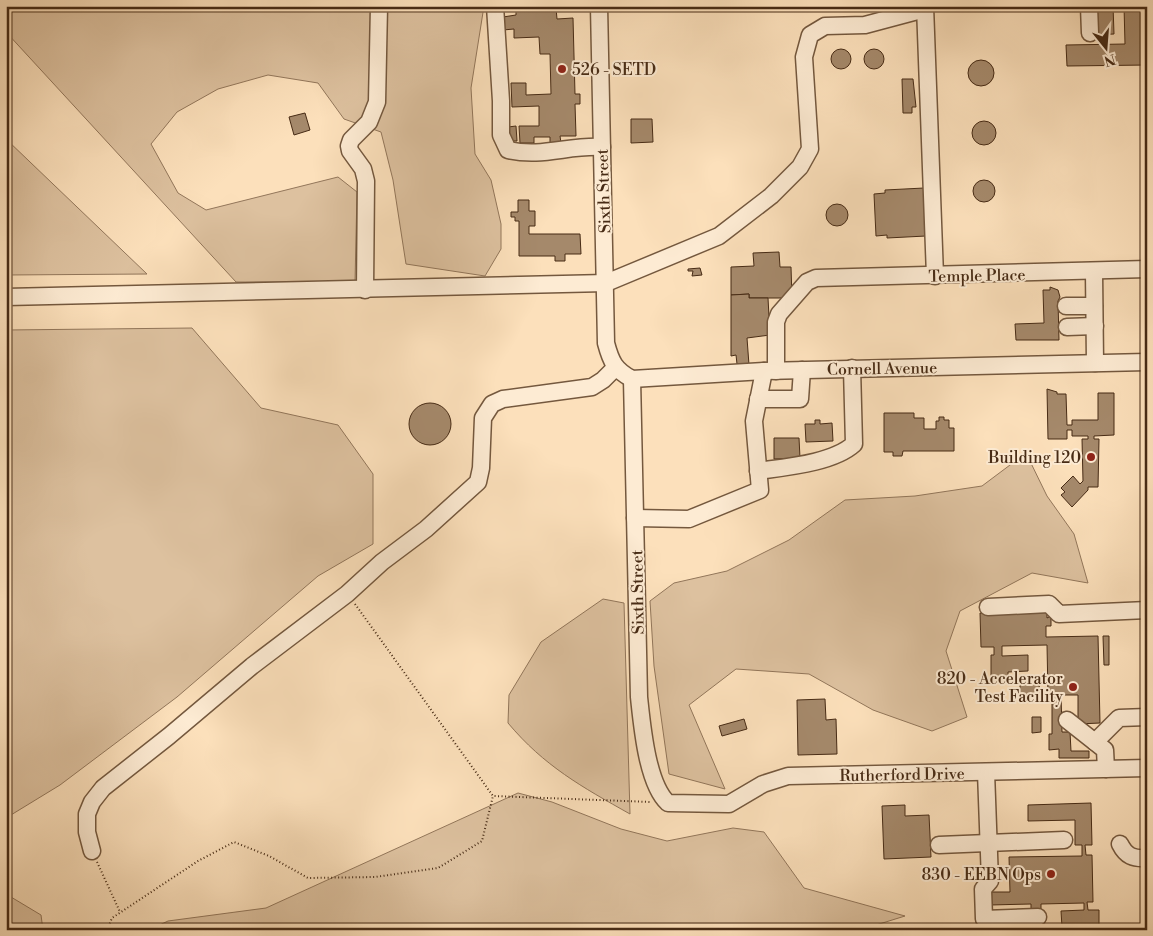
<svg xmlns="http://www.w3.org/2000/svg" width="1153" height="936" font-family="'Libre Bodoni',serif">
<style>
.green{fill:#ddc19f;stroke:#92765a}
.building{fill:#a5896b;stroke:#472b15}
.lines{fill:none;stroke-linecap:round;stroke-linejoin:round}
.minor-casing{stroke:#74583e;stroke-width:19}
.path{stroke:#472b15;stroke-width:2;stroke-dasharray:1 2.5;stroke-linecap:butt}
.minor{stroke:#fdebd3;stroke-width:16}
.poi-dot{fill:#8f2418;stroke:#fdebd3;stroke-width:2}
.labels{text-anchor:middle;stroke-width:4;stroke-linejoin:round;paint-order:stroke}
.poi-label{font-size:16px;fill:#472b15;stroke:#fdebd3;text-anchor:end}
.street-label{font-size:16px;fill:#472b15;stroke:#fdebd3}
</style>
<rect width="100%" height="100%" fill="#fce0bb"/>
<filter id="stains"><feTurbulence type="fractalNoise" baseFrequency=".004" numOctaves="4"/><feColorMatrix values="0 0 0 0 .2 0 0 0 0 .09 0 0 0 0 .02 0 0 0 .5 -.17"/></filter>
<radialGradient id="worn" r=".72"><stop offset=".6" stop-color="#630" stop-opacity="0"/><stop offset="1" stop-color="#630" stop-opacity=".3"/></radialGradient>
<g class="green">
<polygon points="6,6 484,6 471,88 475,154 491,180 501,224 501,249 485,276 406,264 393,180 381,132 344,119 318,83 268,75 218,89 177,112 151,144 178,193 206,210 338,177 357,192 355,282 236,282 6,32"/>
<polygon points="6,139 147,274 6,275"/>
<polygon points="192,328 261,408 338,425 373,474 373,544 318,576 177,697 60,785 6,818 6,330"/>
<polygon points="1026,453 1047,496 1074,534 1088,583 1032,573 960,611 946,651 967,717 932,731 873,710 809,674 736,669 689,705 725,789 669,774 654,666 650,601 674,583 727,571 789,540 845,500 915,496 982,486"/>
<path d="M 603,599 L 624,603 L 630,814 C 582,787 544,766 508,723 L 509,695 L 541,642 Z"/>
<polygon points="518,793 552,802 621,829 667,841 733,828 764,832 804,888 905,916 860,930 764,928 720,930 149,930 168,921 266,908"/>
<polygon points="6,894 41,915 43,930 6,930"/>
</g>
<g class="building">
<polygon points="516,6 522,6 522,9 556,8 557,19 573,18 575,94 580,94 580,104 575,104 576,136 560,136 561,143 550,144 550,137 534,137 534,143 520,143 519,126 539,126 539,106 512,107 511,83 526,83 526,95 551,94 550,54 540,54 539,37 514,38 514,29 503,30 503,17 516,15"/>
<polygon points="1091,6 1113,6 1114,34 1093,35"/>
<polygon points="1124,6 1146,6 1147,65 1067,66 1066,45 1125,44"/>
<circle cx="841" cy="59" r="10"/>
<circle cx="874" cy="59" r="10"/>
<circle cx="981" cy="73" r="13"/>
<polygon points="902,79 913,79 916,107 912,107 912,113 903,113"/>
<polygon points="305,113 310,130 294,135 289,117"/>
<polygon points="631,119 652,119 653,142 631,143"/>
<circle cx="984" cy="133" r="12"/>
<polygon points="516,126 517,141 509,141 508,127"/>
<circle cx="984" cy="191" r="11"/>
<polygon points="924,188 926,236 887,238 887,235 876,236 874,194 885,193 885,190"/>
<polygon points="518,200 529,200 529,211 535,211 535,226 529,226 529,234 580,234 581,254 565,254 565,261 555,261 555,256 519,256 519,221 515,221 515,217 511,217 511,212 518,212"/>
<circle cx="837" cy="215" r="11"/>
<polygon points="779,252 780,267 791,267 792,298 749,298 749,294 731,295 731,267 754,266 753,253"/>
<polygon points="700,268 702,275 692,276 693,271 688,271 688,269"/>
<polygon points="1050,287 1058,290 1060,297 1058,301 1059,340 1016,340 1015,324 1044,323 1043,290 1050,290"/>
<polygon points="749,294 749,298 768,298 770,335 747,338 749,365 737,364 736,355 731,356 731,295"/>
<polygon points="1047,389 1057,392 1057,394 1066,394 1067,425 1072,425 1072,420 1098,420 1098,393 1114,393 1114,435 1094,436 1094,439 1099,439 1098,487 1088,487 1088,490 1072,507 1061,495 1065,492 1061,488 1073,476 1080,484 1083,481 1082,439 1088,439 1088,436 1072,436 1072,430 1067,430 1067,439 1048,439"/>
<circle cx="430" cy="424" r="21"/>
<polygon points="884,413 914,413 914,418 924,418 924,429 936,429 936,421 939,421 939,417 944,417 944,420 949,420 949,428 954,428 954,451 903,451 902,456 893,456 893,452 884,452"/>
<polygon points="815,420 820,420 820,424 832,423 833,441 806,442 805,424 815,424"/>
<polygon points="774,438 799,438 800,458 774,459"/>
<polygon points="1047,612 1047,618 1051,616 1051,626 1046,626 1046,637 1098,636 1100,723 1078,724 1078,695 1061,695 1062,732 1070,732 1071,751 1089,751 1089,758 1059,758 1059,749 1049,750 1049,734 1052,734 1052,695 1048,695 1047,645 1002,646 1002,656 1028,655 1028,671 1008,672 1008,678 991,678 991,655 994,655 994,647 981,647 980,613"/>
<polygon points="1103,636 1109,636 1109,665 1104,665"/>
<polygon points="1039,684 1040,695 1020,696 1020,685"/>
<polygon points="825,699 826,720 836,719 837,754 798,755 797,700"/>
<polygon points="1032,717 1041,717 1041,732 1032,733"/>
<polygon points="744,719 747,729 722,736 719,726"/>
<polygon points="1091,803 1092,845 1085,845 1086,855 1092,855 1093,902 1087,902 1088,910 1099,910 1099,926 1062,927 1061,911 1084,910 1084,903 1041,904 1041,914 1031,914 1031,904 990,905 989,892 1010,892 1009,857 1082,856 1082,845 1075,845 1075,820 1028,821 1028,805"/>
<polygon points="905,805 905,816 929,815 931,857 884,859 882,806"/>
</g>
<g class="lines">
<g class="minor-casing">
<g id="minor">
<path d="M 495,6 L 501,101 L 501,135 L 508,150 C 542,158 568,145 602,147"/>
<path d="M 599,6 L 606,343 C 611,362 615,370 632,379 L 764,371 L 1147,362"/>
<polyline points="925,6 935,276"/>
<polyline points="1089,6 1090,33"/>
<polyline points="1094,272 1095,363"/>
<polyline points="365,290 366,181 363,169 350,151 349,146 351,140 369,122 377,102 379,6"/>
<polyline points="6,297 606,283 719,236 771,196 800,167 810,149 804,57 810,35 825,26 865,25 925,9"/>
<polyline points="1066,306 1094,306"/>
<polyline points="1067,327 1095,326"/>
<polyline points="776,371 776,322 779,314 807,282 816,278 1147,269"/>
<path d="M 632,379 L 639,697 C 642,725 647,784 668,803 L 729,804 L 763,784 L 788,776 L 1147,768"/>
<polyline points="758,399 800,399 802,370"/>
<path d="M 758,471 C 786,467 833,463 854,444 L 852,368"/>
<polyline points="635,518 689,519 760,490 754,421 764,371"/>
<polyline points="988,607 1049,604 1059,614 1147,610"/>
<polyline points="1067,720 1105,750 1106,769"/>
<polyline points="1095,742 1119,718 1147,717"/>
<polyline points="986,772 990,881 983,889 984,919 1038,917"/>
<path d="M 1120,844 C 1126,856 1133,859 1147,858"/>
<polyline points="939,845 1064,840"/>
<polyline points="92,851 87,832 87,814 92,802 103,788 169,736 252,666 347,594 382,562 426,529 478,482 481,468 483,418 492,404 503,399 592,387 603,380 615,368"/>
</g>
</g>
<g class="path">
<polyline points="355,604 493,796 651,802"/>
<polyline points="97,862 120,912"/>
<polyline points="107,930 112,918 198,861 234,842 269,856 308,878 375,877 438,868 482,841 493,796"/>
</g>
<use href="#minor" class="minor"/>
</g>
<g class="poi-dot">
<circle cx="562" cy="69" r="5"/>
<circle cx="1091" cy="457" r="5"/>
<circle cx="1073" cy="687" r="5"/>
<circle cx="1051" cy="874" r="5"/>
</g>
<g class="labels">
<g class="poi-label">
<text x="572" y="75" text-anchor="start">526 - SETD</text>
<text x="1081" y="463">Building 120</text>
<text x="1063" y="684">820 - Accelerator<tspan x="1063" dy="18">Test Facility</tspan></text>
<text x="1041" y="880">830 - EEBN Ops</text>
</g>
<g class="street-label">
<text transform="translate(603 191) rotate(-92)" y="6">Sixth Street</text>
<text transform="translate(977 275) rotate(-1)" y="6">Temple Place</text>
<text transform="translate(882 368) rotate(-1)" y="6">Cornell Avenue</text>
<text transform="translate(637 592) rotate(-91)" y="6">Sixth Street</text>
<text transform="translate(902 774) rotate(-1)" y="6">Rutherford Drive</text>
</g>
</g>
<rect width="1153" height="936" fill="none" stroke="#fce0bb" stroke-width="25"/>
<rect x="8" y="8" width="1138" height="921" fill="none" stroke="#472b15" stroke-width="2.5"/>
<rect x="12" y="12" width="1128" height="911" fill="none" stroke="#472b15"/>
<g transform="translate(1106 48) rotate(163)" stroke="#fdebd3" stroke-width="4" paint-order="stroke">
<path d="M0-4L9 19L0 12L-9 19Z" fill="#472b15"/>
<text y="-8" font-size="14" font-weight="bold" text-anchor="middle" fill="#472b15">N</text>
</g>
<rect width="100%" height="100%" filter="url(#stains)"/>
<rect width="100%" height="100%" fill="url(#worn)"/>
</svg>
